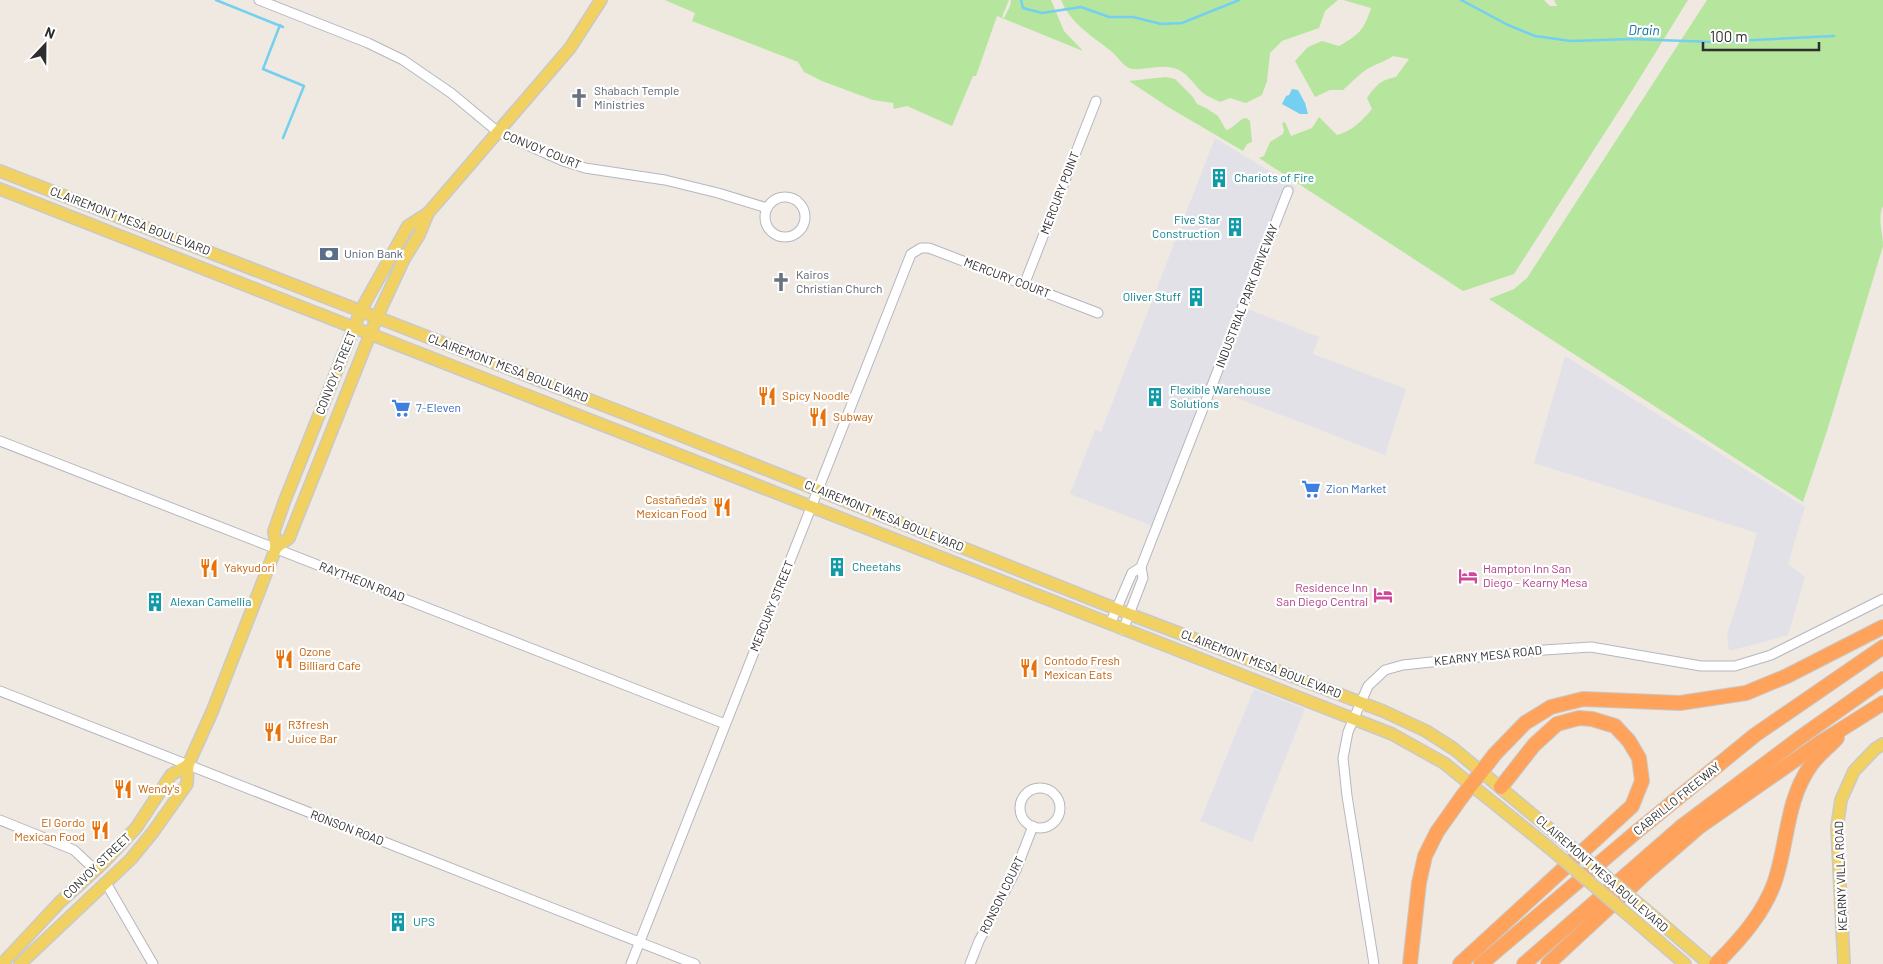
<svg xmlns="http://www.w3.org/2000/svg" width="1883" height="964" font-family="Barlow,sans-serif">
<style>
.industrial{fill:#e3e1e8}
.green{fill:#b6e59e}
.water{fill:#75cff0}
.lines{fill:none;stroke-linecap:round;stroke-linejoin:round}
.stream{stroke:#75cff0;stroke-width:2.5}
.minor-casing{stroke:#b4b7c1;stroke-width:11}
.major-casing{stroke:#c9c9c9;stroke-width:14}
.highway-casing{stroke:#c9c9c9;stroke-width:16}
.minor{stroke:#fff;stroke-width:9}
.major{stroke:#f2d163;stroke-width:11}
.highway{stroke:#ffa35c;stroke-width:14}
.major-bridge-casing{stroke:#c9c9c9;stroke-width:14;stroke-linecap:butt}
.major-bridge{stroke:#f2d163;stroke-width:11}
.labels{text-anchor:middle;stroke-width:4.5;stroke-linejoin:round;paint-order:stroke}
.worship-label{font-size:12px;fill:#5b616d;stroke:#fff;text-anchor:start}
.street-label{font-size:12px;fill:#2e2e2e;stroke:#fff}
.culture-label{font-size:12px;fill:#0d838f;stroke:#fff;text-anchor:start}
.service-label{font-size:12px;fill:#4e5e75;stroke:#fff;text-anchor:start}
.food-label{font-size:12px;fill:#c56008;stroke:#fff;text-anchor:start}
.shop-label{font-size:12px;fill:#366cbe;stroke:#fff;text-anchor:start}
.hotel-label{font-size:12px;fill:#b23c85;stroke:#fff;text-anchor:start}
.water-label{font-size:14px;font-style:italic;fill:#0d6fa3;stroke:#fff}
</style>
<rect width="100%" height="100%" fill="#efe9e1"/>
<g class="industrial">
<polygon points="1215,138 1296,187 1245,308 1319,337 1313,354 1406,389 1385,455 1214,389 1160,529 1070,494 1095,430 1101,432"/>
<polygon points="1565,356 1805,507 1788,564 1805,577 1788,635 1729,651 1727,634 1741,592 1757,533 1534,463"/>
<polygon points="1254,689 1305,709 1252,842 1200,821"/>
</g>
<g class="green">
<polygon points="665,0 1009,0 1002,17 1004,18 1010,6 1011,0 1051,0 1064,31 1083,51 997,16 976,76 973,76 952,126 907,106 894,109 893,103 873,100 822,81 804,72 798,62 692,21 695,13"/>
<path d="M 1061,0 L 1338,0 L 1325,11 L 1319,28 L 1282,41 L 1270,53 L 1267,81 L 1262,95 L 1246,103 L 1230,98 L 1220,102 C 1215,99 1208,97 1203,93 C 1195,86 1189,75 1179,70 C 1161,61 1138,74 1127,67 C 1123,65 1115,54 1111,51 C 1091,35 1071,24 1061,0 Z"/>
<path d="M 1343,0 L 1544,0 L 1550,6 L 1557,6 L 1554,0 L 1688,0 L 1633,89 L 1514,274 L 1463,291 L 1259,158 L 1264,156 L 1270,142 L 1283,134 L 1284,130 L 1282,123 L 1285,122 L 1291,136 L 1312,128 L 1319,117 L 1337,135 C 1352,131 1362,121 1372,109 L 1367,98 C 1376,85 1381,80 1396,77 L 1409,59 L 1393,56 C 1386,61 1379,63 1371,67 C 1361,72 1352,82 1343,90 L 1330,90 L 1315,97 L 1295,61 L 1308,47 L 1322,41 L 1339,46 C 1359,35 1364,30 1371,8 Z"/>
<path d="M 1707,0 L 1883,0 L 1883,206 C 1877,218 1883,233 1883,246 L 1827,431 L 1803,502 L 1489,299 L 1514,289 L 1527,278 Z"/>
<path d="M 1166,77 L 1175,79 L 1192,96 L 1197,104 L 1206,108 L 1218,116 L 1226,130 C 1235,128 1238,119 1246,118 L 1250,121 L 1252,142 L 1247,144 L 1243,151 L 1168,107 L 1129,81 Z"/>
</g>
<polygon class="water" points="1292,89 1298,90 1305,103 1308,114 1300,114 1282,104 1286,96 1289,95"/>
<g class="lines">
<g class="stream">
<polyline points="216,0 283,27"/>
<polyline points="1021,0 1023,8 1042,13 1081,7 1109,17 1133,17 1161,24 1182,23 1239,0"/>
<polyline points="1461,0 1508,25 1535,36 1571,41 1631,39 1713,42 1834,36"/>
<polyline points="280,25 263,69 304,86 283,138"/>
</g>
<g class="minor-casing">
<g id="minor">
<polyline points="259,0 368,43 403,60 451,93 498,132 563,161 585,168 665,180 718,193 767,208"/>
<circle cx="785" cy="217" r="20"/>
<polyline points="1024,285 1096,101"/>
<polyline points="0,441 725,724"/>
<polyline points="1110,624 1132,573 1141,567"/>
<polyline points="1123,630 1143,578 1141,567 1288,191"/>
<polyline points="0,691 695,964"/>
<circle cx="1040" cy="808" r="20"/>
<polyline points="0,820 74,850 95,870"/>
<polyline points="106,883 153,964"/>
<polyline points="631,964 911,254 921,248 929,248 1098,313"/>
<polyline points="970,964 979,941 1016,870 1033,826"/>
<polyline points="1374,964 1347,796 1343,758 1348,732 1368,686 1385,670 1403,665 1544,650 1591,647 1701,666 1735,666 1771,655 1883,599"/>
</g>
</g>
<g class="major-casing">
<g id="major">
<polyline points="0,171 662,428 1129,614 1383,711 1426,731 1454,749 1557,835"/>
<polyline points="0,189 1392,734 1444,763 1547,846"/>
<polyline points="276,548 289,538 377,317 404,259 419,235 428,213"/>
<polyline points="1646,910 1709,964"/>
<polyline points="1634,920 1685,964"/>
<polyline points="2,964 60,902 103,863 136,828 171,775 188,765"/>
<polyline points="20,964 131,859 153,832 187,784 188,765 212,712 276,548 274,531 285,500 361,310 408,226 428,213 442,197 570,48 601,0"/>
<polyline points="1844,964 1837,827 1841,800 1854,771 1875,749 1883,744"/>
</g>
</g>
<g class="highway-casing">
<g id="highway">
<polyline points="1410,964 1419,883 1425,856 1437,832 1461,798 1495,754 1525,723 1551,707 1583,699 1680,703 1746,693 1787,676 1883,627"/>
<polyline points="1460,964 1632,806 1642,781 1639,758 1629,741 1615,726 1592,719 1579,718 1557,724 1534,745 1501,787"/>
<polyline points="1481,964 1635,833 1755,735 1883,647"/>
<polyline points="1524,964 1681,827 1801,737 1883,679"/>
<polyline points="1548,964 1646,873 1699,827 1818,744 1883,703"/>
<path d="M 1716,964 C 1740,940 1764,913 1775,881 C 1788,842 1786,800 1811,765 C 1818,755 1829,747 1837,738"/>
</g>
</g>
<use href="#minor" class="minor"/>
<use href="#major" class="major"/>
<use href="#highway" class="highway"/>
<g class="major-bridge-casing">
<g id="major-bridge">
<polyline points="1557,835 1646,910"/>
<polyline points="1547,846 1634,920"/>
</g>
</g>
<use href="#major-bridge" class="major-bridge"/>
</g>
<defs>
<g id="church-bare" transform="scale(1.5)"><path d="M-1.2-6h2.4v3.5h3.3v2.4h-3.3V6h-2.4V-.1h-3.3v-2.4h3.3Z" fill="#6b7280" stroke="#fff" stroke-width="2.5" paint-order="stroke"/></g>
<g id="building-bare" transform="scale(1.5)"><path d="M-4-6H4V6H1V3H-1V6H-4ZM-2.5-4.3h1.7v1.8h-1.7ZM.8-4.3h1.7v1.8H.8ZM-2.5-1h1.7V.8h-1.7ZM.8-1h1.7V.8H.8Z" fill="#0f9aa8" stroke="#fff" stroke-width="2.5" paint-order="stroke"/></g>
<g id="bank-bare" transform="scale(1.5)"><path d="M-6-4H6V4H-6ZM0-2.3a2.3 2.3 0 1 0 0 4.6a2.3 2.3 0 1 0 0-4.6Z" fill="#5c6f8a" stroke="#fff" stroke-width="2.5" paint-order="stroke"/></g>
<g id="restaurant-bare" transform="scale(1.5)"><path d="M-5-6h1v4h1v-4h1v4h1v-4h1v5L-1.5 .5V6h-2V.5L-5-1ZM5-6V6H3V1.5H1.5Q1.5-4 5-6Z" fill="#e8710a" stroke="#fff" stroke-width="2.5" paint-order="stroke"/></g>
<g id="supermarket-bare" transform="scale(1.5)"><path d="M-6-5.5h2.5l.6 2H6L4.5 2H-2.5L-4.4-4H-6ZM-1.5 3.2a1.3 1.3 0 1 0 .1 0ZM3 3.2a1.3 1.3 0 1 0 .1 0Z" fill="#3f7fe0" stroke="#fff" stroke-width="2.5" paint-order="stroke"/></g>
<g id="hotel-bare" transform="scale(1.5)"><path d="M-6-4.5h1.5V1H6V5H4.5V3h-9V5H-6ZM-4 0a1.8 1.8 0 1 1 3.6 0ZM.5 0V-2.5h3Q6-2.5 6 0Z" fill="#d1479c" stroke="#fff" stroke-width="2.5" paint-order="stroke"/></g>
</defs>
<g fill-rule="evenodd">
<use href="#church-bare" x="579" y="98"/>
<use href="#building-bare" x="1219" y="178"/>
<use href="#building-bare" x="1235" y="227"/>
<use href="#bank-bare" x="329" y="254"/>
<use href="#church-bare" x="781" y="282"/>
<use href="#building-bare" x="1196" y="297"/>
<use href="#restaurant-bare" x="767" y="396"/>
<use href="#building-bare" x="1155" y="397"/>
<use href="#supermarket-bare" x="401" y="408"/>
<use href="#restaurant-bare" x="818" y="417"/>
<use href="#supermarket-bare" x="1311" y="489"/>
<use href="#restaurant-bare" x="722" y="507"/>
<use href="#building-bare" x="837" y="567"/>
<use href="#restaurant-bare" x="209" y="568"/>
<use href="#hotel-bare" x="1468" y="576"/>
<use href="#hotel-bare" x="1383" y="595"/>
<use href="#building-bare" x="155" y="602"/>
<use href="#restaurant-bare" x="284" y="659"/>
<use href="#restaurant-bare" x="1029" y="668"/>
<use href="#restaurant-bare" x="273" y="732"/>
<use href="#restaurant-bare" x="123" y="789"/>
<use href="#restaurant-bare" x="100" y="830"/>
<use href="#building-bare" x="398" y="922"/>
</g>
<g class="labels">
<g class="worship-label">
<text x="594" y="95">Shabach Temple<tspan x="594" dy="14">Ministries</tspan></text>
<text x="796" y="279">Kairos<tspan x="796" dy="14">Christian Church</tspan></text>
</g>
<g class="street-label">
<text transform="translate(542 150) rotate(22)" y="4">CONVOY COURT</text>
<text transform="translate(1060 193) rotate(-69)" y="4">MERCURY POINT</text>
<text transform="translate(130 221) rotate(21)" y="4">CLAIREMONT MESA BOULEVARD</text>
<text transform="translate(1007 278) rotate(21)" y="4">MERCURY COURT</text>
<text transform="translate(1247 296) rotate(-69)" y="4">INDUSTRIAL PARK DRIVEWAY</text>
<text transform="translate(508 368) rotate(21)" y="4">CLAIREMONT MESA BOULEVARD</text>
<text transform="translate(336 373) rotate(-68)" y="4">CONVOY STREET</text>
<text transform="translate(884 516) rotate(22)" y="4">CLAIREMONT MESA BOULEVARD</text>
<text transform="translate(362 582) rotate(21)" y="4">RAYTHEON ROAD</text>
<text transform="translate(772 606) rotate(-68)" y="4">MERCURY STREET</text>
<text transform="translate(1488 656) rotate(-6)" y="4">KEARNY MESA ROAD</text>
<text transform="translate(1261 664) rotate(21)" y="4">CLAIREMONT MESA BOULEVARD</text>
<text transform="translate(1677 799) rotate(-39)" y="4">CABRILLO FREEWAY</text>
<text transform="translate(347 828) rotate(21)" y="4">RONSON ROAD</text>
<text transform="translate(97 866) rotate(-44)" y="4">CONVOY STREET</text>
<text transform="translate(1602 874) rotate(41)" y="4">CLAIREMONT MESA BOULEVARD</text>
<text transform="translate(1841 876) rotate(-92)" y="4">KEARNY VILLA ROAD</text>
<text transform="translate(1002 895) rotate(-64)" y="4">RONSON COURT</text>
</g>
<g class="culture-label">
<text x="1234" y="182">Chariots of Fire</text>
<text x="1220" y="224" text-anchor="end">Five Star<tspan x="1220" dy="14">Construction</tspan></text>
<text x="1181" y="301" text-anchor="end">Oliver Stuff</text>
<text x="1170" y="394">Flexible Warehouse<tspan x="1170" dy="14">Solutions</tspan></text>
<text x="852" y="571">Cheetahs</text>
<text x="170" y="606">Alexan Camellia</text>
<text x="413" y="926">UPS</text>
</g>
<g class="service-label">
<text x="344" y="258">Union Bank</text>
</g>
<g class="food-label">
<text x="782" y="400">Spicy Noodle</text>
<text x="833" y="421">Subway</text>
<text x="707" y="504" text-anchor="end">Castañeda's<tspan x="707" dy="14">Mexican Food</tspan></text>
<text x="224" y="572">Yakyudori</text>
<text x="299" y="656">Ozone<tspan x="299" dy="14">Billiard Cafe</tspan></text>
<text x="1044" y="665">Contodo Fresh<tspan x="1044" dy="14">Mexican Eats</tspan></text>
<text x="288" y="729">R3fresh<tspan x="288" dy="14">Juice Bar</tspan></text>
<text x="138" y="793">Wendy's</text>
<text x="85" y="827" text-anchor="end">El Gordo<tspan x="85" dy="14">Mexican Food</tspan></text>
</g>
<g class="shop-label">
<text x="416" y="412">7-Eleven</text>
<text x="1326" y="493">Zion Market</text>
</g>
<g class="hotel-label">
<text x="1483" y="573">Hampton Inn San<tspan x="1483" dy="14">Diego - Kearny Mesa</tspan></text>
<text x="1368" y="592" text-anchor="end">Residence Inn<tspan x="1368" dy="14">San Diego Central</tspan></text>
</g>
<g class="water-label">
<text transform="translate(1644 30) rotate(1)" y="5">Drain</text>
</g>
</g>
<g transform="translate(45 45) rotate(22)" stroke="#ffffff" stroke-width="4" paint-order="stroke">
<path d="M0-4L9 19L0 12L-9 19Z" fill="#2e2e2e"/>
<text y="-8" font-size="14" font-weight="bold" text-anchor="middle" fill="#2e2e2e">N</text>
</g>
<path d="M1703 42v8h116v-8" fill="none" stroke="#2e2e2e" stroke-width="2.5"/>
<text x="1710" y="42" font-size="15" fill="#2e2e2e" stroke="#ffffff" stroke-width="4" paint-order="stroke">100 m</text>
</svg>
